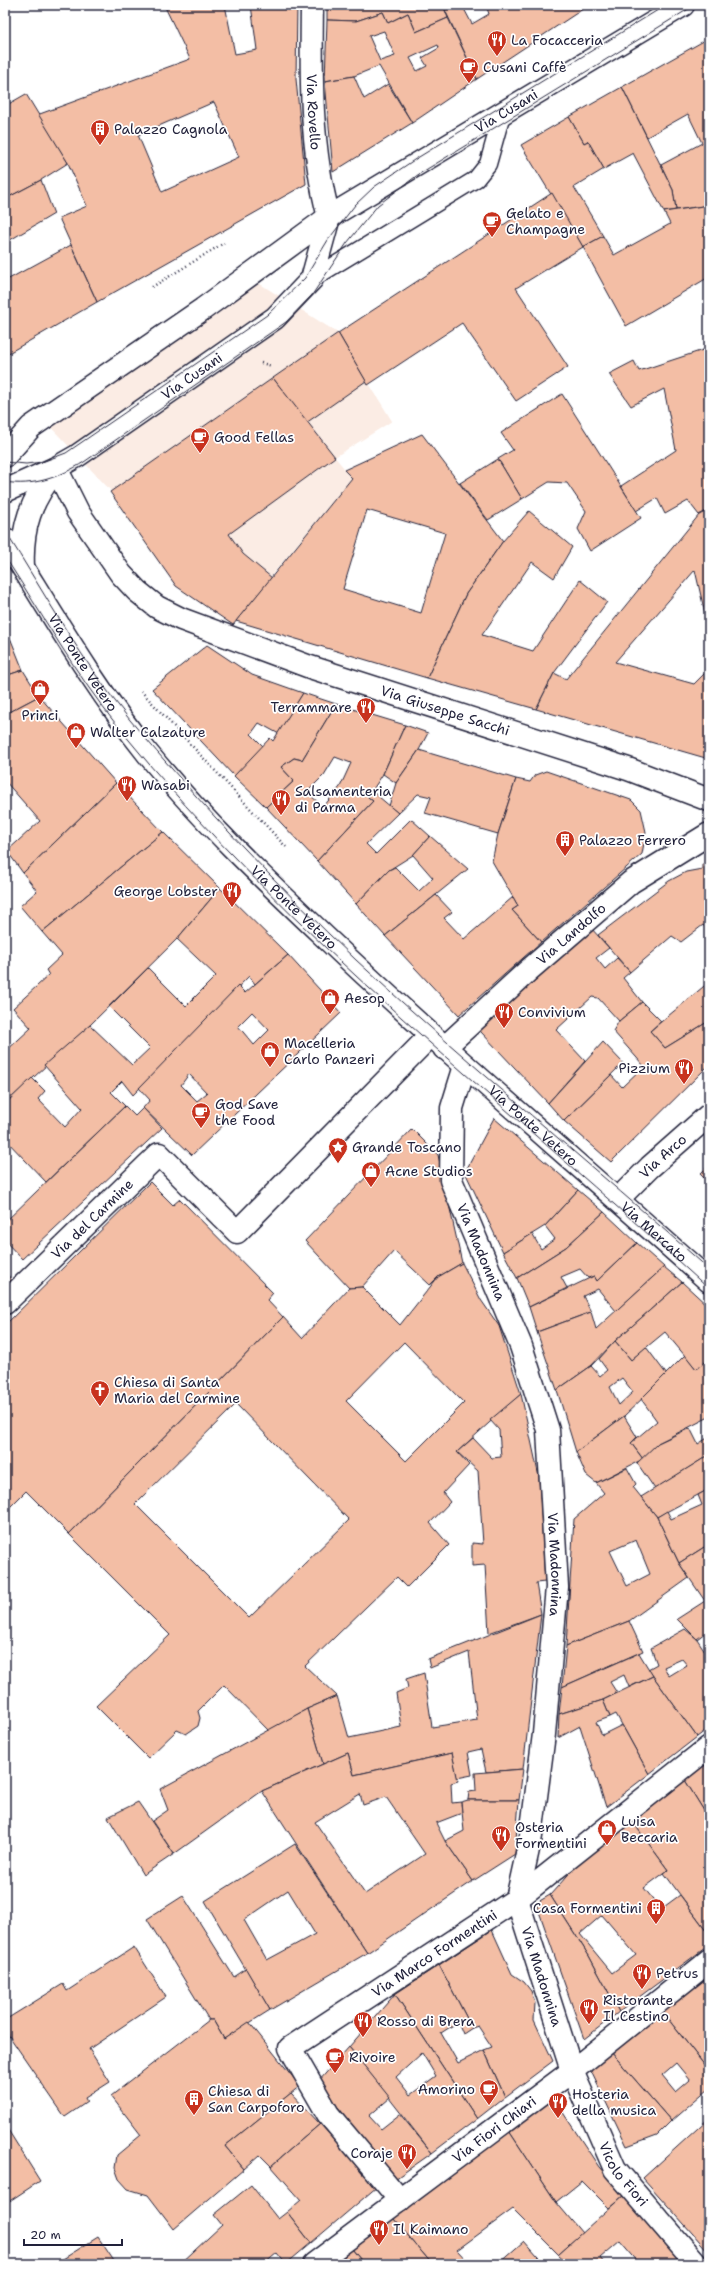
<svg xmlns="http://www.w3.org/2000/svg" width="714" height="2269" font-family="'Shantell Sans',sans-serif">
<style>
.built{fill:#fbece4}
.building{fill:#f3bea5;stroke:#22223b;fill-rule:evenodd}
.lines{fill:none;stroke-linecap:round;stroke-linejoin:round}
.lane-casing{stroke:#22223b;stroke-width:19}
.street-casing{stroke:#22223b;stroke-width:25}
.path{stroke:#22223b;stroke-width:2.5;stroke-dasharray:1 3;stroke-linecap:butt}
.lane{stroke:#fff;stroke-width:16}
.street{stroke:#fff;stroke-width:22}
.tram{stroke:#22223b;stroke-width:1}
.labels{text-anchor:middle;stroke-width:3.5;stroke-linejoin:round;paint-order:stroke}
.poi-label{font-size:14px;fill:#22223b;stroke:#fff;text-anchor:start}
.street-label{font-size:14px;fill:#22223b;stroke:#fff}
</style>
<rect width="100%" height="100%" fill="#fff"/>
<filter id="ink" filterUnits="userSpaceOnUse"><feTurbulence type="fractalNoise" baseFrequency=".025" numOctaves="2"/><feDisplacementMap in="SourceGraphic" scale="8" xChannelSelector="R" yChannelSelector="G"/><feConvolveMatrix kernelMatrix="1 2 1 2 8 2 1 2 1" color-interpolation-filters="sRGB"/></filter>
<g filter="url(#ink)">
<polygon class="built" points="249,277 338,333 392,421 335,457 352,478 234,621 43,419"/>
<g class="building">
<path d="M 164,5 L 225,5 L 235,54 L 257,50 L 251,5 L 297,5 L 296,79 L 306,184 L 97,302 L 59,218 L 87,206 L 68,163 L 37,115 L 190,59 ZM 214,102 L 239,157 L 162,192 L 138,135 Z"/>
<polygon points="327,5 457,5 445,10 448,18 416,32 408,13 388,23 383,12 356,21 327,20"/>
<polygon points="457,5 462,5 472,24 489,14 486,5 589,5 477,79 445,10"/>
<path d="M 383,12 L 388,23 L 408,13 L 416,32 L 448,18 L 477,79 L 412,123 L 379,66 L 354,76 L 325,81 L 327,20 L 356,21 ZM 384,31 L 395,56 L 380,61 L 369,36 ZM 438,45 L 439,48 L 422,58 L 427,66 L 417,71 L 410,58 Z"/>
<polygon points="709,38 709,205 676,210 673,190 661,165 702,143 688,114 647,137 622,87"/>
<polygon points="354,76 364,99 388,84 412,123 333,172 325,81"/>
<polygon points="622,87 673,190 676,210 664,212 633,153 604,169 588,141 584,143 569,117"/>
<polygon points="26,94 68,163 41,180 5,199 5,106"/>
<polygon points="569,117 584,143 588,141 604,169 574,187 603,236 583,247 521,145"/>
<polygon points="41,180 54,214 5,243 5,199"/>
<polygon points="552,193 583,247 516,288 568,367 516,401 462,323 368,385 338,333"/>
<polygon points="709,205 709,277 626,326 583,247 603,236 614,255 670,224 664,212"/>
<polygon points="71,245 97,302 5,355 5,281"/>
<polygon points="338,333 366,381 306,423 273,378"/>
<polygon points="709,348 709,510 699,515 688,501 665,514 657,498 636,511 621,486 676,450 664,389 631,406 609,374 634,361 639,371"/>
<polygon points="273,378 335,457 229,534 243,554 272,578 233,625 176,586 110,492"/>
<polygon points="562,394 641,518 590,551 578,529 586,511 567,483 549,482 522,499 498,459 513,450 501,433"/>
<path d="M 422,434 L 503,541 L 466,594 L 427,678 L 236,621 L 352,478 L 344,470 ZM 367,510 L 445,533 L 421,613 L 343,589 Z"/>
<polygon points="498,459 522,499 488,520 460,483"/>
<polygon points="709,510 709,631 695,570 615,662 694,684 709,669 709,759 536,709 554,673 566,679 699,515"/>
<polygon points="529,511 572,547 554,578 532,562 482,635 533,651 580,580 607,602 554,673 536,709 427,678 466,594 503,541"/>
<polygon points="5,627 11,640 5,642"/>
<polygon points="11,640 23,670 5,676 5,642"/>
<polygon points="207,645 252,675 303,693 279,734 259,723 251,734 264,747 234,776 152,689"/>
<polygon points="23,670 39,696 5,714 5,676"/>
<polygon points="303,693 336,704 302,760 294,758 281,767 294,781 266,807 234,776 270,738 273,741"/>
<polygon points="39,696 116,783 23,873 7,851 40,821 5,781 5,714"/>
<path d="M 336,704 L 405,725 L 383,774 L 368,797 L 373,801 L 317,861 L 266,807 L 294,781 L 281,767 L 294,758 L 302,760 ZM 335,757 L 351,763 L 340,787 L 323,807 L 307,792 L 324,775 Z"/>
<polygon points="405,725 428,733 419,750 396,783 383,774"/>
<polygon points="419,750 516,779 498,834 425,813 431,797 418,794 398,813 389,806 396,783"/>
<polygon points="546,771 631,800 641,810 646,832 642,854 541,942 512,910 518,906 492,861 498,834 516,779 530,782 535,775"/>
<polygon points="116,783 163,832 42,932 20,906 37,891 23,873"/>
<polygon points="372,791 398,813 366,844 376,854 411,819 430,836 413,855 389,870 356,904 317,861 373,801 368,797"/>
<polygon points="163,832 220,888 177,939 90,1025 5,1104 5,1052 31,1028 13,1008 49,975 46,970 62,955 42,932"/>
<polygon points="430,836 468,869 385,936 356,904 389,870 395,867 419,891 433,878 413,855"/>
<polygon points="702,864 709,865 709,932 703,925 681,942 672,936 630,972 598,935 669,881 686,872 702,869"/>
<polygon points="220,888 288,955 255,984 249,976 133,1095 122,1081 111,1092 125,1106 46,1182 5,1139 5,1104 32,1078 45,1091 38,1099 65,1127 82,1108 44,1065 90,1025 132,1065 150,1048 109,1007 148,968 186,1006 216,976 177,939"/>
<polygon points="436,895 452,912 444,918 464,939 513,897 518,906 512,910 541,942 459,1015 385,936"/>
<polygon points="591,928 609,948 596,958 605,969 617,958 630,972 623,978 642,1002 619,1021 598,998 592,997 556,1030 585,1061 548,1103 481,1032 479,1028"/>
<path d="M 288,955 L 341,1013 L 192,1155 L 143,1108 L 150,1100 L 139,1088 L 238,986 L 245,993 ZM 252,1012 L 269,1030 L 254,1045 L 238,1026 ZM 189,1074 L 207,1093 L 197,1101 L 181,1085 Z"/>
<polygon points="709,982 709,1021 665,1048 650,1031"/>
<polygon points="642,1002 661,1021 650,1031 665,1048 709,1021 709,1065 611,1162 564,1121 611,1075 622,1087 644,1066 613,1031 619,1021"/>
<polygon points="603,1042 623,1063 564,1121 548,1103"/>
<polygon points="125,1106 135,1116 143,1108 162,1128 22,1259 5,1241 5,1222"/>
<polygon points="494,1118 578,1190 545,1226 503,1252 465,1172"/>
<polygon points="412,1129 438,1155 462,1263 438,1277 430,1285 394,1251 362,1287 349,1288 305,1241"/>
<polygon points="709,1165 709,1183 700,1174"/>
<polygon points="150,1182 173,1205 180,1199 273,1293 267,1300 283,1317 69,1534 26,1491 5,1512 5,1325"/>
<polygon points="578,1190 604,1212 566,1247 517,1278 503,1252 532,1234 541,1249 555,1239 545,1226"/>
<polygon points="604,1212 637,1243 597,1281 594,1276 588,1278 580,1269 561,1277 567,1288 529,1307 517,1278 566,1247"/>
<polygon points="637,1243 664,1267 616,1311 598,1289 583,1296 591,1312 537,1332 529,1307 594,1276 597,1281"/>
<path d="M 462,1263 L 481,1300 L 499,1326 L 521,1394 L 457,1452 L 469,1465 L 443,1493 L 450,1502 L 430,1523 L 449,1545 L 407,1587 L 397,1577 L 305,1666 L 337,1696 L 307,1709 L 269,1731 L 224,1685 L 198,1711 L 200,1718 L 198,1726 L 186,1734 L 177,1730 L 148,1758 L 96,1706 L 170,1635 L 69,1534 L 283,1317 L 302,1338 L 349,1288 L 362,1287 L 400,1325 L 438,1277 ZM 404,1342 L 464,1403 L 406,1461 L 346,1401 ZM 236,1404 L 349,1520 L 249,1618 L 135,1504 Z"/>
<polygon points="664,1267 682,1282 615,1341 591,1366 557,1390 537,1332 591,1312 596,1329"/>
<polygon points="5,1271 15,1285 5,1294"/>
<polygon points="682,1282 709,1307 709,1359 696,1369 665,1332 631,1360 615,1341"/>
<path d="M 615,1341 L 631,1360 L 646,1347 L 667,1375 L 624,1416 L 576,1452 L 557,1390 L 591,1366 L 600,1376 L 607,1370 L 599,1359 ZM 622,1378 L 633,1392 L 619,1405 L 610,1387 Z"/>
<polygon points="685,1355 696,1369 709,1359 709,1417 658,1443 643,1459 631,1443 657,1421 641,1399"/>
<polygon points="521,1394 539,1477 545,1582 536,1583 541,1614 489,1633 485,1565 472,1566 472,1543 483,1544 478,1471 457,1452 473,1438 492,1458 501,1457 499,1430 490,1420"/>
<polygon points="624,1416 637,1437 631,1443 643,1459 596,1483 586,1475 576,1452"/>
<polygon points="690,1428 698,1444 709,1437 709,1455 655,1489 637,1463 658,1443"/>
<polygon points="709,1455 709,1489 657,1517 641,1497"/>
<path d="M 627,1468 L 636,1484 L 633,1487 L 657,1517 L 679,1563 L 689,1578 L 629,1621 L 566,1646 L 574,1519 L 604,1493 L 596,1483 ZM 636,1540 L 650,1574 L 627,1586 L 610,1551 Z"/>
<polygon points="709,1489 709,1544 679,1563 657,1517 667,1511 671,1519 702,1505 698,1495"/>
<polygon points="709,1544 709,1630 697,1639 677,1619 705,1601 679,1563"/>
<polygon points="541,1614 523,1769 486,1772 481,1749 468,1752 472,1775 457,1778 452,1753 354,1775 348,1753 323,1764 307,1709 337,1696 349,1738 401,1727 396,1693 408,1688 406,1679 424,1673 432,1727 477,1720 469,1652 430,1668 428,1659"/>
<polygon points="629,1621 643,1651 562,1687 566,1646"/>
<path d="M 685,1629 L 697,1639 L 709,1657 L 709,1728 L 697,1737 L 648,1669 L 657,1664 L 651,1648 ZM 682,1659 L 687,1665 L 669,1676 L 664,1667 Z"/>
<polygon points="639,1653 653,1676 629,1687 624,1675 610,1682 617,1693 603,1700 559,1714 562,1687"/>
<polygon points="653,1676 697,1737 649,1774 616,1714 610,1717 603,1700"/>
<polygon points="603,1700 610,1717 596,1722 602,1735 622,1725 649,1774 606,1807 580,1726 558,1738 559,1714"/>
<polygon points="307,1709 323,1764 262,1791 174,1854 152,1821 168,1810 160,1789"/>
<path d="M 348,1753 L 354,1775 L 452,1753 L 458,1781 L 451,1783 L 452,1803 L 461,1802 L 462,1813 L 436,1823 L 445,1841 L 473,1881 L 367,1953 L 262,1791 ZM 360,1794 L 363,1805 L 386,1797 L 425,1854 L 365,1894 L 315,1822 Z"/>
<polygon points="709,1757 709,1819 683,1777"/>
<polygon points="523,1769 519,1800 468,1800 469,1792 476,1791 475,1773"/>
<polygon points="683,1777 709,1819 709,1934 664,1873 668,1870 632,1821"/>
<polygon points="468,1800 519,1800 515,1854 473,1881 445,1841 464,1831 461,1802"/>
<polygon points="138,1802 174,1854 143,1875 108,1817"/>
<path d="M 632,1821 L 668,1870 L 644,1888 L 661,1909 L 680,1895 L 709,1934 L 709,1945 L 619,2012 L 589,1956 L 550,1895 L 584,1857 ZM 602,1915 L 636,1955 L 612,1973 L 580,1934 Z"/>
<path d="M 295,1844 L 367,1953 L 270,2010 L 205,1901 ZM 288,1890 L 315,1934 L 267,1960 L 244,1920 Z"/>
<polygon points="550,1895 589,1956 619,2012 584,2039 536,1903"/>
<polygon points="183,1896 234,1977 246,1969 270,2010 224,2039 213,2020 209,2020 147,1919"/>
<polygon points="492,1930 512,1974 524,1982 531,1991 535,2003 534,2020 553,2061 505,2097 484,2050 492,2047 478,2026 472,2028 439,1965"/>
<polygon points="134,1947 166,1997 89,2049 110,2082 85,2098 87,2102 65,2117 5,2030 5,2020 63,1984 67,1991"/>
<polygon points="439,1965 472,2028 463,2034 458,2022 441,2033 458,2063 484,2050 505,2097 477,2119 395,1994"/>
<polygon points="709,1972 709,2071 661,2010"/>
<path d="M 395,1994 L 477,2119 L 432,2153 L 349,2047 ZM 422,2053 L 436,2076 L 410,2095 L 396,2077 Z"/>
<path d="M 661,2010 L 709,2071 L 709,2088 L 671,2121 L 610,2051 ZM 676,2063 L 690,2080 L 676,2092 L 662,2075 Z"/>
<polygon points="209,2020 213,2020 224,2039 249,2022 300,2086 225,2146 244,2169 174,2229 148,2195 128,2189 119,2179 115,2168 117,2155 141,2135 111,2096"/>
<polygon points="349,2047 390,2098 369,2116 381,2129 400,2114 432,2153 395,2179 318,2082"/>
<polygon points="610,2051 671,2121 657,2135 627,2146 589,2067"/>
<polygon points="291,2093 320,2124 271,2166 260,2155 244,2169 225,2146"/>
<polygon points="554,2099 599,2167 624,2195 609,2208 582,2181 556,2202 509,2131"/>
<polygon points="709,2118 709,2166 706,2169 709,2172 709,2252 643,2178"/>
<polygon points="320,2124 378,2186 311,2243 287,2212 301,2200 271,2166"/>
<polygon points="5,2125 40,2181 5,2204"/>
<polygon points="509,2131 556,2202 582,2233 558,2254 513,2209 457,2250 470,2264 432,2264 393,2218"/>
<polygon points="251,2185 278,2219 287,2212 311,2243 286,2264 277,2253 264,2264 180,2264 222,2225 214,2215"/>
<polygon points="624,2195 685,2264 638,2264 639,2263 620,2241 600,2258 605,2264 569,2264 558,2254"/>
<polygon points="393,2218 432,2264 364,2264 352,2249"/>
<polygon points="98,2237 116,2264 55,2264"/>
<polygon points="524,2241 544,2264 498,2264"/>
<polygon points="352,2249 364,2264 334,2264 346,2255"/>
</g>
<g class="lines">
<g class="lane-casing">
<polyline id="lane" points="312,279 476,179 488,164 502,114"/>
</g>
<g class="street-casing">
<g id="street">
<path id="s1" d="M 312,5 C 311,77 310,147 329,217"/>
<path id="s2" d="M 5,456 L 31,427 L 203,309 L 329,217 L 683,5"/>
<path id="s3" d="M 56,468 L 78,512 L 121,574 L 137,591 L 157,607 L 181,619 L 310,667 L 628,769 L 709,800"/>
<path id="s4" d="M 5,491 L 56,468 L 77,456 L 275,318 L 312,279 L 329,217"/>
<path id="s5" d="M 5,539 C 51,612 94,687 148,754 C 201,819 263,878 324,936 C 449,1055 581,1166 709,1281"/>
<path d="M 23,567 C 21,527 31,500 56,469"/>
<path id="s6" d="M 444,1048 L 530,969 L 631,882 L 709,834"/>
<path id="s7" d="M 465,1066 L 452,1108 L 451,1180 L 521,1346 L 548,1430 L 557,1587 L 544,1734 L 531,1836 L 517,1899 L 572,2071 L 615,2169 L 697,2264"/>
<path id="s8" d="M 618,1199 L 650,1167 L 709,1115"/>
<path id="s9" d="M 5,1303 L 159,1154 L 237,1232 L 430,1036"/>
<path id="s10" d="M 400,2200 L 328,2114 L 290,2048 L 517,1899 L 709,1747"/>
<path id="s11" d="M 314,2264 L 572,2071 L 709,1961"/>
</g>
</g>
<g class="path">
<polyline points="152,287 224,243"/>
<polyline points="261,363 272,366"/>
<polyline points="141,691 286,847"/>
</g>
<use href="#lane" class="lane"/>
<use href="#street" class="street"/>
<g class="tram">
<polyline points="5,462 26,464 42,462 66,453 267,315 305,278 328,240 355,205 374,187 414,160 666,5"/>
<path d="M 5,482 C 33,487 60,477 84,462 L 286,322 L 312,295 L 347,243 L 378,205 L 419,174 L 695,5"/>
<path d="M 5,531 C 45,594 82,662 130,720 C 200,804 276,884 356,960 C 470,1066 592,1165 709,1269"/>
<path d="M 5,557 C 42,614 76,675 119,728 C 291,940 508,1105 709,1289"/>
</g>
</g>
</g>
<defs>
<g id="restaurant-pin" transform="scale(1)"><path d="M0 17L-7.5 6A9.5 9.5 0 1 1 7.5 6Z" fill="#c8321e" stroke="#fff"/><path d="M-5-6h1v4h1v-4h1v4h1v-4h1v5L-1.5 .5V6h-2V.5L-5-1ZM5-6V6H3V1.5H1.5Q1.5-4 5-6Z" fill="#fff"/></g>
<g id="cafe-pin" transform="scale(1)"><path d="M0 17L-7.5 6A9.5 9.5 0 1 1 7.5 6Z" fill="#c8321e" stroke="#fff"/><path d="M-5.5-4.5H6V0H3Q3 3.5 0 3.5H-2.5Q-5.5 3.5-5.5 0ZM3-3.2v2h1.7v-2ZM-6 4.5H4V6H-6Z" fill="#fff"/></g>
<g id="building-pin" transform="scale(1)"><path d="M0 17L-7.5 6A9.5 9.5 0 1 1 7.5 6Z" fill="#c8321e" stroke="#fff"/><path d="M-4-6H4V6H1V3H-1V6H-4ZM-2.5-4.3h1.7v1.8h-1.7ZM.8-4.3h1.7v1.8H.8ZM-2.5-1h1.7V.8h-1.7ZM.8-1h1.7V.8H.8Z" fill="#fff"/></g>
<g id="shop-pin" transform="scale(1)"><path d="M0 17L-7.5 6A9.5 9.5 0 1 1 7.5 6Z" fill="#c8321e" stroke="#fff"/><path d="M-5-2.5h2.3a2.7 3.5 0 0 1 5.4 0H5L5.5 6h-11ZM-1.5-2.5h3a1.5 2.3 0 0 0-3 0Z" fill="#fff"/></g>
<g id="sight-pin" transform="scale(1)"><path d="M0 17L-7.5 6A9.5 9.5 0 1 1 7.5 6Z" fill="#c8321e" stroke="#fff"/><path d="M0-6L1.8-2.2L6-1.7L2.9 1.2L3.7 5.4L0 3.3L-3.7 5.4L-2.9 1.2L-6-1.7L-1.8-2.2Z" fill="#fff"/></g>
<g id="church-pin" transform="scale(1)"><path d="M0 17L-7.5 6A9.5 9.5 0 1 1 7.5 6Z" fill="#c8321e" stroke="#fff"/><path d="M-1.2-6h2.4v3.5h3.3v2.4h-3.3V6h-2.4V-.1h-3.3v-2.4h3.3Z" fill="#fff"/></g>
</defs>
<g fill-rule="evenodd">
<use href="#restaurant-pin" x="497" y="40"/>
<use href="#cafe-pin" x="469" y="67"/>
<use href="#building-pin" x="100" y="129"/>
<use href="#cafe-pin" x="492" y="221"/>
<use href="#cafe-pin" x="200" y="437"/>
<use href="#shop-pin" x="40" y="689"/>
<use href="#restaurant-pin" x="366" y="707"/>
<use href="#shop-pin" x="76" y="732"/>
<use href="#restaurant-pin" x="127" y="785"/>
<use href="#restaurant-pin" x="281" y="799"/>
<use href="#building-pin" x="565" y="840"/>
<use href="#restaurant-pin" x="232" y="891"/>
<use href="#shop-pin" x="330" y="998"/>
<use href="#restaurant-pin" x="504" y="1012"/>
<use href="#shop-pin" x="270" y="1051"/>
<use href="#restaurant-pin" x="684" y="1068"/>
<use href="#cafe-pin" x="201" y="1112"/>
<use href="#sight-pin" x="338" y="1147"/>
<use href="#shop-pin" x="371" y="1171"/>
<use href="#church-pin" x="100" y="1390"/>
<use href="#shop-pin" x="607" y="1829"/>
<use href="#restaurant-pin" x="501" y="1835"/>
<use href="#building-pin" x="656" y="1908"/>
<use href="#restaurant-pin" x="642" y="1973"/>
<use href="#restaurant-pin" x="589" y="2008"/>
<use href="#restaurant-pin" x="363" y="2021"/>
<use href="#cafe-pin" x="335" y="2057"/>
<use href="#cafe-pin" x="489" y="2089"/>
<use href="#building-pin" x="194" y="2099"/>
<use href="#restaurant-pin" x="558" y="2102"/>
<use href="#restaurant-pin" x="407" y="2153"/>
<use href="#restaurant-pin" x="379" y="2229"/>
</g>
<g class="labels">
<g class="poi-label">
<text x="511" y="45">La Focacceria</text>
<text x="483" y="72">Cusani Caffè</text>
<text x="114" y="134">Palazzo Cagnola</text>
<text x="506" y="218">Gelato e<tspan x="506" dy="16">Champagne</tspan></text>
<text x="214" y="442">Good Fellas</text>
<text x="352" y="712" text-anchor="end">Terrammare</text>
<text x="40" y="720" text-anchor="middle">Princi</text>
<text x="90" y="737">Walter Calzature</text>
<text x="141" y="790">Wasabi</text>
<text x="295" y="796">Salsamenteria<tspan x="295" dy="16">di Parma</tspan></text>
<text x="579" y="845">Palazzo Ferrero</text>
<text x="218" y="896" text-anchor="end">George Lobster</text>
<text x="344" y="1003">Aesop</text>
<text x="518" y="1017">Convivium</text>
<text x="284" y="1048">Macelleria<tspan x="284" dy="16">Carlo Panzeri</tspan></text>
<text x="670" y="1073" text-anchor="end">Pizzium</text>
<text x="215" y="1109">God Save<tspan x="215" dy="16">the Food</tspan></text>
<text x="352" y="1152">Grande Toscano</text>
<text x="385" y="1176">Acne Studios</text>
<text x="114" y="1387">Chiesa di Santa<tspan x="114" dy="16">Maria del Carmine</tspan></text>
<text x="621" y="1826">Luisa<tspan x="621" dy="16">Beccaria</tspan></text>
<text x="515" y="1832">Osteria<tspan x="515" dy="16">Formentini</tspan></text>
<text x="642" y="1913" text-anchor="end">Casa Formentini</text>
<text x="656" y="1978">Petrus</text>
<text x="603" y="2005">Ristorante<tspan x="603" dy="16">Il Cestino</tspan></text>
<text x="377" y="2026">Rosso di Brera</text>
<text x="349" y="2062">Rivoire</text>
<text x="475" y="2094" text-anchor="end">Amorino</text>
<text x="208" y="2096">Chiesa di<tspan x="208" dy="16">San Carpoforo</tspan></text>
<text x="572" y="2099">Hosteria<tspan x="572" dy="16">della musica</tspan></text>
<text x="393" y="2158" text-anchor="end">Coraje</text>
<text x="393" y="2234">Il Kaimano</text>
</g>
<g class="street-label">
<text dy="5" stroke="none"><textPath href="#s2" startOffset="610">Via Cusani</textPath></text>
<text dy="5" stroke="none"><textPath href="#s1" startOffset="107">Via Rovello</textPath></text>
<text dy="5" stroke="none"><textPath href="#s4" startOffset="220">Via Cusani</textPath></text>
<text dy="5" stroke="none"><textPath href="#s5" startOffset="146">Via Ponte Vetero</textPath></text>
<text dy="5" stroke="none"><textPath href="#s3" startOffset="480">Via Giuseppe Sacchi</textPath></text>
<text dy="5" stroke="none"><textPath href="#s5" startOffset="470">Via Ponte Vetero</textPath></text>
<text dy="5" stroke="none"><textPath href="#s6" startOffset="171">Via Landolfo</textPath></text>
<text dy="5" stroke="none"><textPath href="#s5" startOffset="794">Via Ponte Vetero</textPath></text>
<text dy="5" stroke="none"><textPath href="#s8" startOffset="62">Via Arco</textPath></text>
<text dy="5" stroke="none"><textPath href="#s9" startOffset="121">Via del Carmine</textPath></text>
<text dy="5" stroke="none"><textPath href="#s5" startOffset="955">Via Mercato</textPath></text>
<text dy="5" stroke="none"><textPath href="#s7" startOffset="194">Via Madonnina</textPath></text>
<text dy="5" stroke="none"><textPath href="#s7" startOffset="519">Via Madonnina</textPath></text>
<text dy="5" stroke="none"><textPath href="#s10" startOffset="361">Via Marco Formentini</textPath></text>
<text dy="5" stroke="none"><textPath href="#s7" startOffset="938">Via Madonnina</textPath></text>
<text dy="5" stroke="none"><textPath href="#s11" startOffset="225">Via Fiori Chiari</textPath></text>
<text dy="5" stroke="none"><textPath href="#s7" startOffset="1153">Vicolo Fiori</textPath></text>
</g>
</g>
<rect width="714" height="2269" fill="none" stroke="#fff" stroke-width="20"/>
<rect x="10" y="10" width="694" height="2249" fill="none" stroke="#22223b" stroke-width="1.5" filter="url(#ink)"/>
<path d="M24 2239v6h98v-6" fill="none" stroke="#22223b" stroke-width="2"/>
<text x="30" y="2239" font-size="12" fill="#22223b" stroke="#ffffff" stroke-width="3" paint-order="stroke">20 m</text>
</svg>
